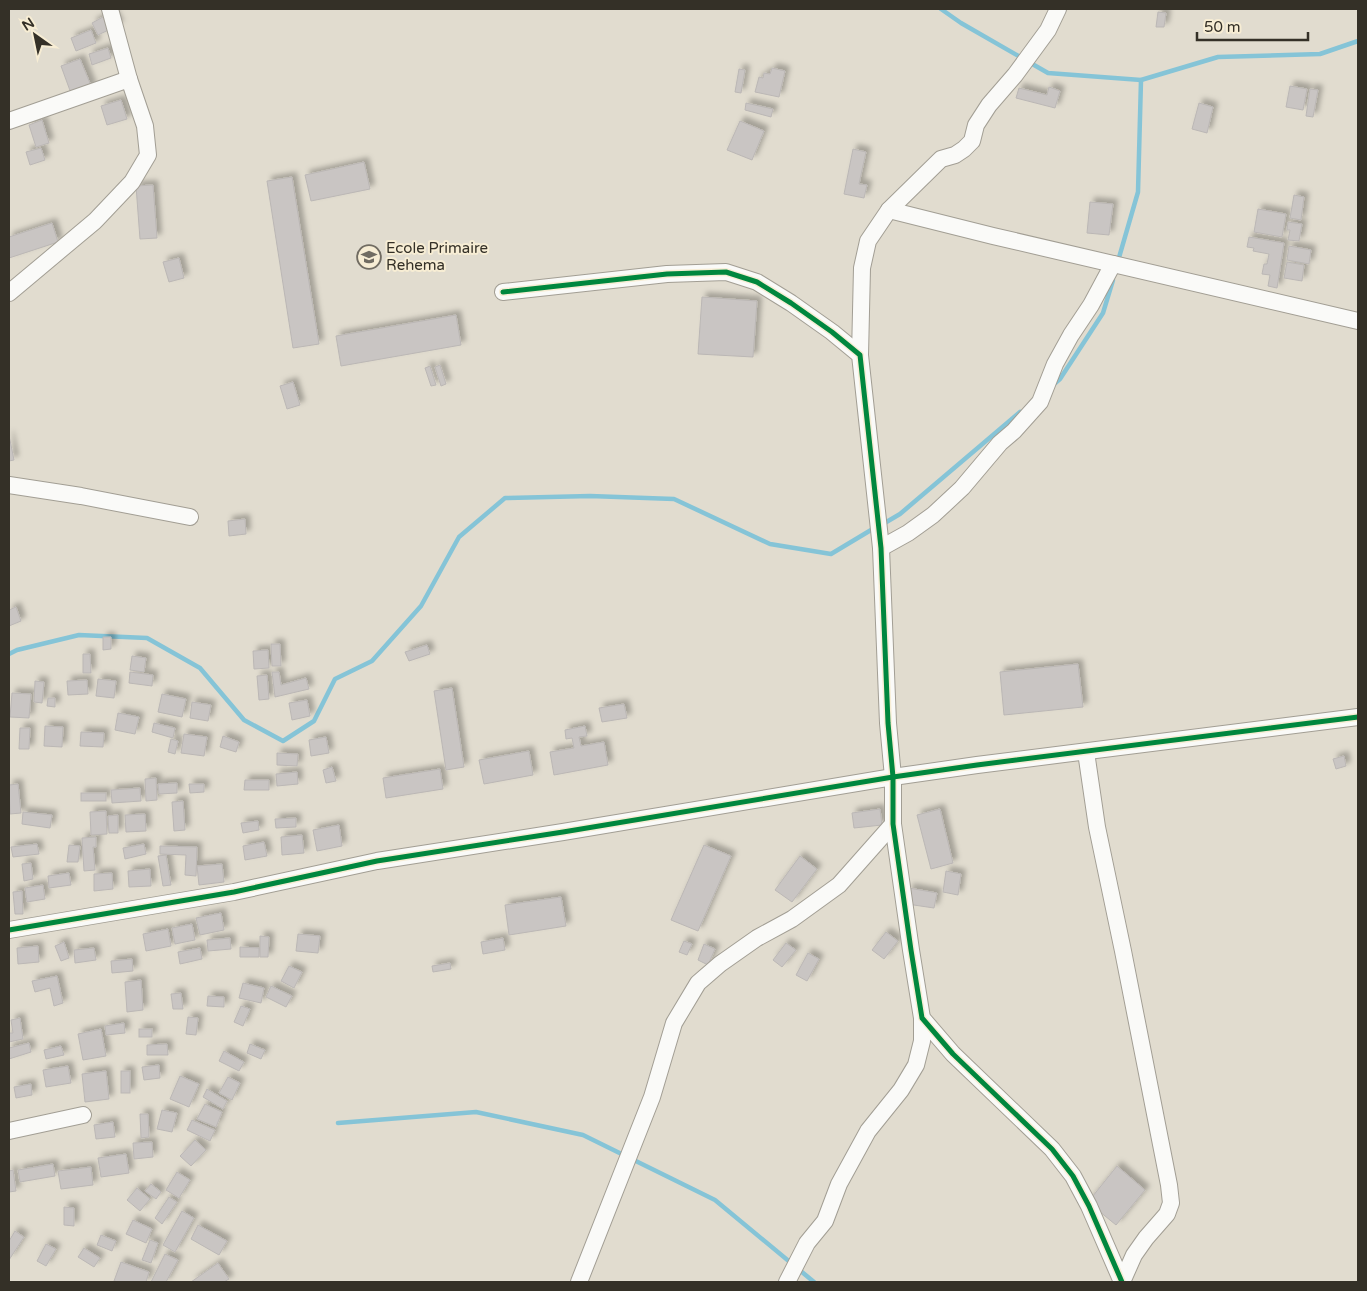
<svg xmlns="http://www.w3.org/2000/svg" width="1367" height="1291" font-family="'Varela Round',sans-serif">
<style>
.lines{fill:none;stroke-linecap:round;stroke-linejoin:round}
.stream{stroke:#85c4d7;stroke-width:4.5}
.building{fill:#c9c5c3;stroke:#bbb7b5;filter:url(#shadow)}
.minor-casing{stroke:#a29e94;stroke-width:18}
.minor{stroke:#fafaf8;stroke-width:16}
.cycleway-casing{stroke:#f7edd4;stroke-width:8}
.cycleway{stroke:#00873e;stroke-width:5}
.labels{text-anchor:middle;stroke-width:4;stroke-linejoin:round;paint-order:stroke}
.poi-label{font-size:15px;fill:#343027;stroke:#f7edd4;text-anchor:start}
</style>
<defs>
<filter id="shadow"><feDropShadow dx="4.5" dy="-4.5" stdDeviation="2.5" flood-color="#0004"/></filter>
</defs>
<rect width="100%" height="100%" fill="#e1dccf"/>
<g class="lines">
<g class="stream">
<polyline points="941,9 961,23 1048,73 1141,80 1218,57 1320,54 1358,41"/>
<polyline points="1118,261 1138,192 1141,80"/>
<polyline points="1053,385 1060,379 1103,313 1113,280"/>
<polyline points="883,524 900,514 1020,412"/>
<polyline points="9,654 17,650 79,635 147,638 200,668 244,720 283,741 314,721 335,679 372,661 421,606 459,537 505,498 590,496 674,499 770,544 831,554 876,527"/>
<polyline points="338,1123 476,1112 583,1135 715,1200 814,1282"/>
</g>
</g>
<g class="building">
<polygon points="112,12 119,25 98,35 92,23"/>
<polygon points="1158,12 1166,13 1164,27 1156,27"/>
<polygon points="91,30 96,43 76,51 71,38"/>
<polygon points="108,48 111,58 92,65 89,54"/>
<polygon points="80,59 92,88 72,96 61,66"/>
<polygon points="772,68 785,71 779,97 755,92 759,77 763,78 764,73 770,74"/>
<polygon points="739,69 745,70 741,93 735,92"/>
<polygon points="1290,86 1307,89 1303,110 1286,107"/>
<polygon points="1049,87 1060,91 1055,108 1016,98 1019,88 1047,95"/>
<polygon points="1310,89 1318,90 1313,117 1306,116"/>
<polygon points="121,100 127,119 107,125 101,106"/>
<polygon points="746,103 773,109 771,117 745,110"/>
<polygon points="1199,103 1213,107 1207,133 1192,129"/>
<polygon points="42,120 49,143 36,147 29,125"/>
<polygon points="740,121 764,131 752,160 727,150"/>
<polygon points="41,148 45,160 30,165 26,152"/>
<polygon points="853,149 866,152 859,184 867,185 864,198 844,194"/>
<polygon points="364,162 370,189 311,201 305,175"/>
<polygon points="292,177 319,344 293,348 267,181"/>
<polygon points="153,185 157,238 140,239 136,186"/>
<polygon points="1294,195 1304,197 1301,220 1290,218"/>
<polygon points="1090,202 1113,204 1109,235 1087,233"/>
<polygon points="1258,209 1286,214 1282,237 1254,232"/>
<polygon points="1288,222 1302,224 1299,241 1288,240 1290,230 1287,230"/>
<polygon points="52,223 58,242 9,258 9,237"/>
<polygon points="1249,237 1284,243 1277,288 1268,286 1270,275 1262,274 1264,264 1267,264 1269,254 1253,251 1254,248 1247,247"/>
<polygon points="1289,246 1311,250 1309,264 1287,260"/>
<polygon points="179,258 184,278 169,282 163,262"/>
<polygon points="1287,262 1304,265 1302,281 1284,278"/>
<polygon points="702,297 757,301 753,357 698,354"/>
<polygon points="456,315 461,345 341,366 336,336"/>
<polygon points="440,365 446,384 441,386 435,367"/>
<polygon points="430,366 436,385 431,386 425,368"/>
<polygon points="293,382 300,405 287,409 280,386"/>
<polygon points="9,435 14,460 9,461"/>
<polygon points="245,519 246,534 229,536 228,521"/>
<polygon points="16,607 21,621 9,626 9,610"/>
<polygon points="103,637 111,637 111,649 103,650"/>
<polygon points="271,644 280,644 281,666 272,666"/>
<polygon points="427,645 430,654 409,661 405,652"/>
<polygon points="268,650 269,668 254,669 253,651"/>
<polygon points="83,654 90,654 91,673 83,673"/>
<polygon points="132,656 146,658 144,672 130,670"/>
<polygon points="1078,664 1083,707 1004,715 1000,672"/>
<polygon points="130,672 153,675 152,686 129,683"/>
<polygon points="272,672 279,672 281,685 306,678 309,689 275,697"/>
<polygon points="267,675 269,699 259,700 257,676"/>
<polygon points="98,679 116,681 114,698 96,696"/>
<polygon points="87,680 88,694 68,695 67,681"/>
<polygon points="35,681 44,682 42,703 34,702"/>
<polygon points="452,688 464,767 446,770 434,691"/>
<polygon points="12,693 31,694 29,718 10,717"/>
<polygon points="162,694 186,699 182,717 158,712"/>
<polygon points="48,698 55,698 55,707 47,706"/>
<polygon points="307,700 310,716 292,720 289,703"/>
<polygon points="192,702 211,705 208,721 190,718"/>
<polygon points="624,704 627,718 602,722 599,708"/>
<polygon points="118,713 139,717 135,734 115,730"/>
<polygon points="154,723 175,728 173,738 152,732"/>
<polygon points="45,726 63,727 62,747 44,746"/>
<polygon points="585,726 587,736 579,737 581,746 604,742 608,765 554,775 550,752 574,748 572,738 566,739 565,730"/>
<polygon points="20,728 30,728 29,749 19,749"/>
<polygon points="81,732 104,733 103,747 80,746"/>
<polygon points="184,734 207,737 204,756 181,753"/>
<polygon points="223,736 239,742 236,752 220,747"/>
<polygon points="326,737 329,753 311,756 309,740"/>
<polygon points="171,739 178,741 175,754 168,752"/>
<polygon points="529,751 533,775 484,784 479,760"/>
<polygon points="277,753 298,754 297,766 277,765"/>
<polygon points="1344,756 1346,766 1336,769 1333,759"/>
<polygon points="332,767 336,781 326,783 323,770"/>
<polygon points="440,769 443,789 386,798 383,778"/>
<polygon points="297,772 298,784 277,786 276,774"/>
<polygon points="156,778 157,800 146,801 145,779"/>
<polygon points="245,780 269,780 269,790 244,790"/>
<polygon points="177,783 177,793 159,794 158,784"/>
<polygon points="18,784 21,813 10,814 9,785"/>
<polygon points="189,784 204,784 204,792 190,793"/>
<polygon points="140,788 141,801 112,803 111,790"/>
<rect x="81" y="793" width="25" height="8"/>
<polygon points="183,801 185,830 174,831 172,802"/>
<polygon points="880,809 882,825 854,828 852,813"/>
<polygon points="940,809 953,863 931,869 917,815"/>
<polygon points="106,811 107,834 91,835 90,812"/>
<polygon points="23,812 52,815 50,828 22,824"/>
<polygon points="145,814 146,831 126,832 125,815"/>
<polygon points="118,815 118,833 109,833 108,816"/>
<polygon points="296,818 296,827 276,828 275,819"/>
<polygon points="258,821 259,830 243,833 241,823"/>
<polygon points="339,825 342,846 317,851 313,830"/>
<polygon points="302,835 304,853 282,855 281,837"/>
<polygon points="96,837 96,847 93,847 95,870 84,871 82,838"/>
<polygon points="264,842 267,856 245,860 243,846"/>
<polygon points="37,844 39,854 13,857 11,847"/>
<polygon points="144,844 146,854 125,859 123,848"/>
<polygon points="69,845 80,846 78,862 67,862"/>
<polygon points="704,845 731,856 698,931 671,920"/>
<polygon points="160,846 197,847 196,876 185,875 186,855 160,854"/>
<polygon points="166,855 171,885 163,886 158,856"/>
<polygon points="800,856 817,869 792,902 775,890"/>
<polygon points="31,863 33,879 24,881 22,864"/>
<polygon points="222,864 224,882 199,885 197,866"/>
<polygon points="150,869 151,886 129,887 128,871"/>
<polygon points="946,871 961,874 958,895 943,892"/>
<polygon points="69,873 71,885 49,888 48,876"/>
<polygon points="112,873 113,889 94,891 94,874"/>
<polygon points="43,885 45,899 27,902 25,888"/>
<polygon points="909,888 937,893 934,908 907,904"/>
<polygon points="22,891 23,914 15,914 13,892"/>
<polygon points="561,897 566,926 509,935 505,905"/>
<polygon points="221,913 224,930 200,935 196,918"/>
<polygon points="192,924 195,940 175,944 172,928"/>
<polygon points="168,929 171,946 146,951 143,934"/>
<polygon points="886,932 898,941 884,959 872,950"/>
<polygon points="298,934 320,936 318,953 296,951"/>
<polygon points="260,936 269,937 268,957 260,957"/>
<polygon points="230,938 231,949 208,951 207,940"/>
<polygon points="503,938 505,950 483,954 481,942"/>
<polygon points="684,941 692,944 687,955 679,952"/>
<polygon points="64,942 69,958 61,961 55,946"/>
<polygon points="786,943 796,950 782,967 773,960"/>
<polygon points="704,944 715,949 708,965 698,960"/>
<polygon points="38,946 39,962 18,964 17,948"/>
<polygon points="240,947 259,948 259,957 240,957"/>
<polygon points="94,948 96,960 75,963 74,950"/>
<polygon points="200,948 202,959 180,964 178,952"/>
<polygon points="808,953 819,959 807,981 796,975"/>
<polygon points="132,959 133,971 112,973 111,961"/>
<polygon points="450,963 451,969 433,972 432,966"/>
<polygon points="289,966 302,972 294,988 281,981"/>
<polygon points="57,976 63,1003 54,1006 50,988 35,992 32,981"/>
<polygon points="141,980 143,1010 127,1012 125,982"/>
<polygon points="243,983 264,988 261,1003 239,998"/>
<polygon points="271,986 292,996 286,1007 266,997"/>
<polygon points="181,993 183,1009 173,1009 171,994"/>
<polygon points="208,996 224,997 224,1007 207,1006"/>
<polygon points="241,1006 250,1009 243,1026 234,1022"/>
<polygon points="188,1017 198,1018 196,1035 186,1034"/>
<polygon points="20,1018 23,1039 9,1042 9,1033 13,1033 11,1020"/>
<polygon points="124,1023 125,1033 106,1035 105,1026"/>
<polygon points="101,1029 106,1056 83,1060 78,1034"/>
<rect x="139" y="1029" width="13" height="8"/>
<polygon points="29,1043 31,1052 9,1059 9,1048"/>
<polygon points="167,1044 168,1055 147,1055 147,1045"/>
<polygon points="250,1044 265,1050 261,1059 247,1053"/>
<polygon points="61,1046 64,1055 46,1059 44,1050"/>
<polygon points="224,1051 244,1062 239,1071 219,1061"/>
<polygon points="159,1065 160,1078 144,1080 142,1067"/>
<polygon points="68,1066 71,1083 46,1087 43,1070"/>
<polygon points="106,1071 109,1099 85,1102 82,1074"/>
<rect x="121" y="1071" width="9" height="22"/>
<polygon points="180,1076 199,1084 189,1107 170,1099"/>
<polygon points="228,1077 240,1083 232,1100 219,1093"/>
<polygon points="31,1084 32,1095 16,1098 14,1087"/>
<polygon points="207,1089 227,1101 223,1109 203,1097"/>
<polygon points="205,1104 222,1112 216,1127 197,1119"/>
<polygon points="162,1110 177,1113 172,1132 157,1129"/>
<polygon points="140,1114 148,1114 149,1137 141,1138"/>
<polygon points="192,1120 215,1130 210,1141 187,1130"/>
<polygon points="113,1122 115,1137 96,1139 94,1125"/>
<polygon points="195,1140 206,1150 191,1166 180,1156"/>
<polygon points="152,1142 153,1157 134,1159 133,1143"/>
<polygon points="126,1154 129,1173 101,1177 98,1158"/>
<polygon points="53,1164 55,1176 20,1182 18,1170"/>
<polygon points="1117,1166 1145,1190 1116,1225 1088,1202"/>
<polygon points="91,1167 93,1185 61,1189 58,1171"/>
<polygon points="13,1170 16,1191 9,1192 9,1171"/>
<polygon points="177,1172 190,1180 179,1198 166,1190"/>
<polygon points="151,1184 161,1192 156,1199 145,1191"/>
<polygon points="137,1188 150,1199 140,1211 127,1200"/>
<polygon points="169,1197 177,1202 162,1224 155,1218"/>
<polygon points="64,1207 74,1208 74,1226 64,1225"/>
<polygon points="182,1211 194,1218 175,1252 163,1245"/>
<polygon points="133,1220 152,1229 146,1243 126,1234"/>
<polygon points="198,1225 227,1241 219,1255 191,1239"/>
<polygon points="15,1231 24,1237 9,1260 9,1241"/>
<polygon points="101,1235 116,1241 112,1251 97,1245"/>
<polygon points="150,1240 158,1243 151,1263 142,1260"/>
<polygon points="46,1244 56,1249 46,1266 37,1261"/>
<polygon points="84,1248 100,1258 94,1267 78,1257"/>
<polygon points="165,1254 178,1260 166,1282 151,1282"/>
<polygon points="121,1262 149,1272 146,1282 119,1282 114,1281"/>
<polygon points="218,1263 229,1279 224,1282 191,1282"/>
</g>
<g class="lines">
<g class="minor-casing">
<g id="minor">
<polyline points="9,121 129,79"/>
<polyline points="889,210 993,236 1358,321"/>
<polyline points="503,292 667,274 726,272 757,282 791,303 832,332 860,355 881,548 888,723 893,777 893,824 911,950 922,1018 953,1054 1052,1149 1073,1176 1089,1206 1122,1282"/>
<polyline points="9,293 95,221 132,182 148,155 145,126 129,79 110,9"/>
<polyline points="860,355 862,268 868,241 889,210 941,159 955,155 964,149 972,141 976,125 989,105 1015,75 1048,30 1058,9"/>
<polyline points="9,485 81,496 190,517"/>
<polyline points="881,548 908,533 933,515 962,488 1000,443 1014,431 1040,402 1055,364 1071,335 1091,305 1113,264"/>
<polyline points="1086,752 1097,827 1123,951 1169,1185 1171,1203 1167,1214 1146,1238 1134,1255 1122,1282"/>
<polyline points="9,930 234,892 377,861 563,832 893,777 977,765 1358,717"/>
<polyline points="9,1131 83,1115"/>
<polyline points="579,1282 652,1097 674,1023 698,983 720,964 757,938 792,919 839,885 893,824"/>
<polyline points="787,1282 807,1243 825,1221 839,1184 868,1131 901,1090 916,1065 922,1041 922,1018"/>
</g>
</g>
<use href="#minor" class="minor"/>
<g class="cycleway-casing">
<g id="cycleway">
<polyline points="503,292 667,274 726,272 757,282 791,303 832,332 860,355 881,548 888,723 893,777 893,824 911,950 922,1018 953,1054 1052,1149 1073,1176 1089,1206 1122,1282"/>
<polyline points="9,930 234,892 377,861 563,832 893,777 977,765 1358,717"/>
</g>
</g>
<use href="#cycleway" class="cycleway"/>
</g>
<defs>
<g id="school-ring" transform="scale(1.25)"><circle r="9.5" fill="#f7edd4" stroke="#716c62" stroke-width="1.5"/><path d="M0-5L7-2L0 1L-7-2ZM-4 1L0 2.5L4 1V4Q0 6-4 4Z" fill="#716c62"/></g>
</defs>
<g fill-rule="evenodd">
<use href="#school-ring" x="369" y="257"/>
</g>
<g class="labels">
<g class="poi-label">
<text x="386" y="253">Ecole Primaire<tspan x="386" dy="17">Rehema</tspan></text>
</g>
</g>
<rect width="1367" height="1291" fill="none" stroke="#343027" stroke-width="20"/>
<g transform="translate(35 35) rotate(327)" stroke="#f7edd4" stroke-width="4" paint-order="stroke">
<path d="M0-4L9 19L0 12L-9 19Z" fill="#343027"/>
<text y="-8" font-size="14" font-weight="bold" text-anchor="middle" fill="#343027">N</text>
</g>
<path d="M1197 32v8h111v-8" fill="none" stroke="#343027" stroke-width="2.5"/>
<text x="1204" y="32" font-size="15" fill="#343027" stroke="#f7edd4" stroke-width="4" paint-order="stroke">50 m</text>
</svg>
